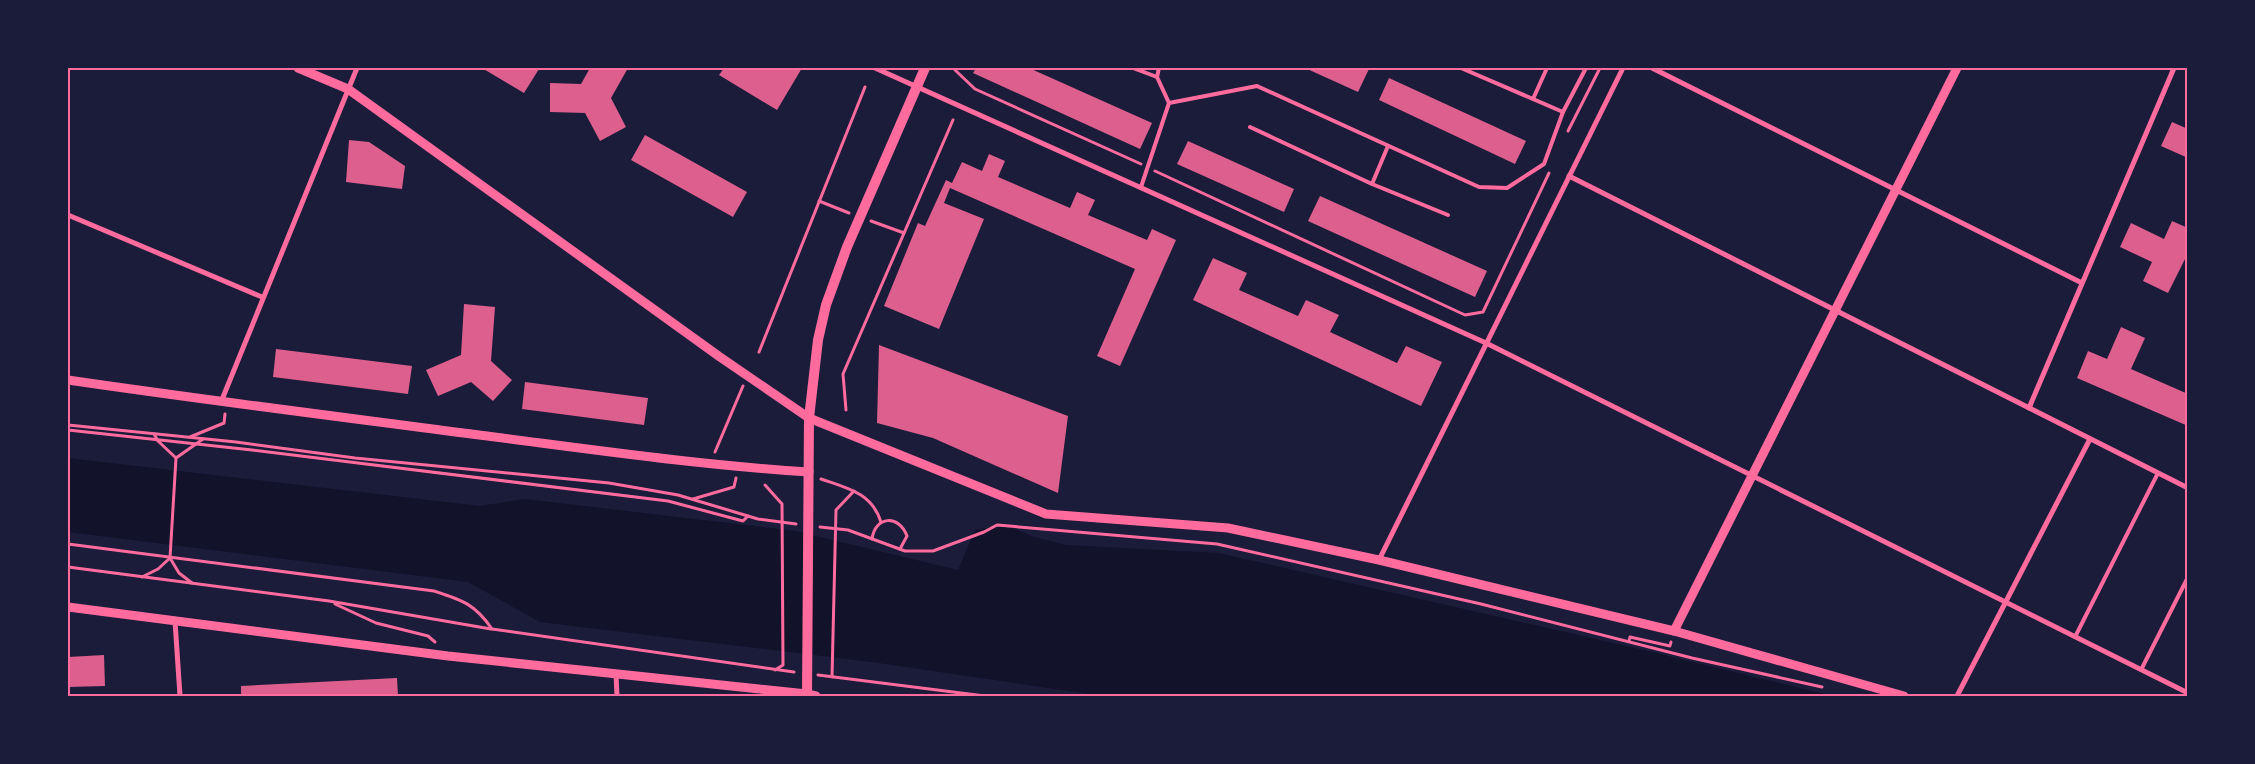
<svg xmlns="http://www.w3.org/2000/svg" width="2255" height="764" font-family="Cabin,sans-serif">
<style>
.water{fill:#12122b}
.building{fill:#dd5f8e}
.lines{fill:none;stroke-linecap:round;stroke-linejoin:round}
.path{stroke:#ff6b9d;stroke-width:3}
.service{stroke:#ff6b9d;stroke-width:4}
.minor{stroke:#ff6b9d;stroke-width:5}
.tertiary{stroke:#ff6b9d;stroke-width:9}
.secondary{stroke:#ff6b9d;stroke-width:10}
.neatline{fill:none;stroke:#ff6b9d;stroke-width:2}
</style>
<rect width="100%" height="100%" fill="#1b1b3a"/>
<polygon class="water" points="68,458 480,506 525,499 795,531 958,570 975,530 1005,525 1034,537 1066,545 1218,553 1635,648 1833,696 1103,696 872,662 540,622 468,582 68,532"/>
<g class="building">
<polygon points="482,68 537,68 539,69 524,93"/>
<polygon points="590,68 628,68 611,98 626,127 600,141 585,113 550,112 550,83 581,84"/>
<polygon points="724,68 802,68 777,110 719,75"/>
<polygon points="976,68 1029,68 1152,123 1140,149 973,73"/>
<polygon points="1305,68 1366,68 1369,69 1358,92"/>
<polygon points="1389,78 1526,141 1515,164 1379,100"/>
<polygon points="2172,122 2188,129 2188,158 2161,146"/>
<polygon points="645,135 747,192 733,217 631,160"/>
<polygon points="349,140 369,142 405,166 402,189 346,182"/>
<polygon points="1188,141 1294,189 1284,212 1177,164"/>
<polygon points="989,154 1005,161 998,177 1070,208 1077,192 1095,200 1088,215 1147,240 1152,229 1176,240 1120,366 1097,356 1135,269 950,188 944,203 984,219 939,329 884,306 918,223 925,226 946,180 952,183 962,162 982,171"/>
<polygon points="1320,196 1487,271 1475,297 1308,221"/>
<polygon points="2172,221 2188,228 2188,253 2168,293 2143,281 2152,262 2120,247 2131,223 2164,239"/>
<polygon points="1213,258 1247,273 1239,290 1298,316 1306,300 1339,315 1330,332 1397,363 1406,346 1442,362 1421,406 1193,300"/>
<polygon points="464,304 495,307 491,361 512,380 493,401 471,382 438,396 426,370 461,355"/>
<polygon points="2121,327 2145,338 2131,369 2188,394 2188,426 2077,378 2088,351 2107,359"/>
<polygon points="879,345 1068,416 1058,493 933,438 877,423"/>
<polygon points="276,349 412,366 408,394 273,377"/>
<polygon points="525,382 648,398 644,425 522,409"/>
<polygon points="104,655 105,686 68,687 68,657"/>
<polygon points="397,678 398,696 241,696 241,686"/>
</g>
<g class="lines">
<g class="path">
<polyline points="956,68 955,70 975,89 1141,164"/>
<polyline points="1568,131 1600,68"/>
<polyline points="1155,171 1465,315 1483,312 1549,173"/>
<polyline points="819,201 849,213"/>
<polyline points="871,221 904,233"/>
<polyline points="759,352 865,87"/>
<polyline points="846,410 843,374 953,120"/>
<polyline points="68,425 236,442 355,458 609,483 678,495 758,519 796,524"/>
<polyline points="68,430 252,450 668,501 743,521 748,516"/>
<polyline points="154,434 158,441 176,458 203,439"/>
<polyline points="190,437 224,423 225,414"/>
<polyline points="715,452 743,386"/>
<path d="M 821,479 C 847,488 872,493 881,522"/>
<polyline points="765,485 782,504 783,665 775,670"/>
<polyline points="693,499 734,487 736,478"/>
<polyline points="820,527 848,530 905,551 933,551 984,532 997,525 1217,544 1481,604 1692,658 1822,687"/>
<path d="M 872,539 C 875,516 899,514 907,536 L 900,549"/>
<path d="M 68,544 L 434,591 C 462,600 475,604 492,629 L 794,672"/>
<polyline points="170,558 176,458"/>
<polyline points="68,567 329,601 491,629"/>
<polyline points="142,577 158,569 170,558 179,573 192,583"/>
<polyline points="335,604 376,623 428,636 435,642"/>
<polyline points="1629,641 1630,637 1670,646 1671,642"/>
<polyline points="818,675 985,696"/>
<polyline points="832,677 836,510 854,491"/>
</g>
<g class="service">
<polyline points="1133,68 1157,77"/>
<polyline points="1461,68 1563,112"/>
<polyline points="1533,99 1547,68"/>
<polyline points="1169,103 1257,86 1479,187 1507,188 1544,164 1563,112 1586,68"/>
<polyline points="1250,127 1372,184 1388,146"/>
<polyline points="1372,184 1448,215"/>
<polyline points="1141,187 1169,103 1157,77 1159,68"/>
<polyline points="2075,637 2158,473"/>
<polyline points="2141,670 2188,577"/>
</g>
<g class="minor">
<polyline points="875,68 1486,343 2188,693"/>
<polyline points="1652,68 2082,283"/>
<polyline points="1569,176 2188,488"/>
<polyline points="68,215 262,297"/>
<polyline points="221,402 357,68"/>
<polyline points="2029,408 2174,68"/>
<polyline points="1379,560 1623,68"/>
<polyline points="175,621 180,696"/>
<polyline points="616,674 617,696"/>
<polyline points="1957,696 2090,439"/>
</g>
<g class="tertiary">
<polyline points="298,68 348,89 720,357 809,418 1046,514 1228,528 1379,560 1674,631 1904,696"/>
<path d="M 68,380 C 204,400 342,417 479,435 C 589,449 698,465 809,472"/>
<polyline points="68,607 448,656 807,694 816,696"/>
<polyline points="1674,631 1957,68"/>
</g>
<polyline class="secondary" points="807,696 809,418 818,340 826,305 847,247 925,68"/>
</g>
<rect width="2255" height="764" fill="none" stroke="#1b1b3a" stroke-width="138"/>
<rect x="69" y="69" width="2117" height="626" class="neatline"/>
</svg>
